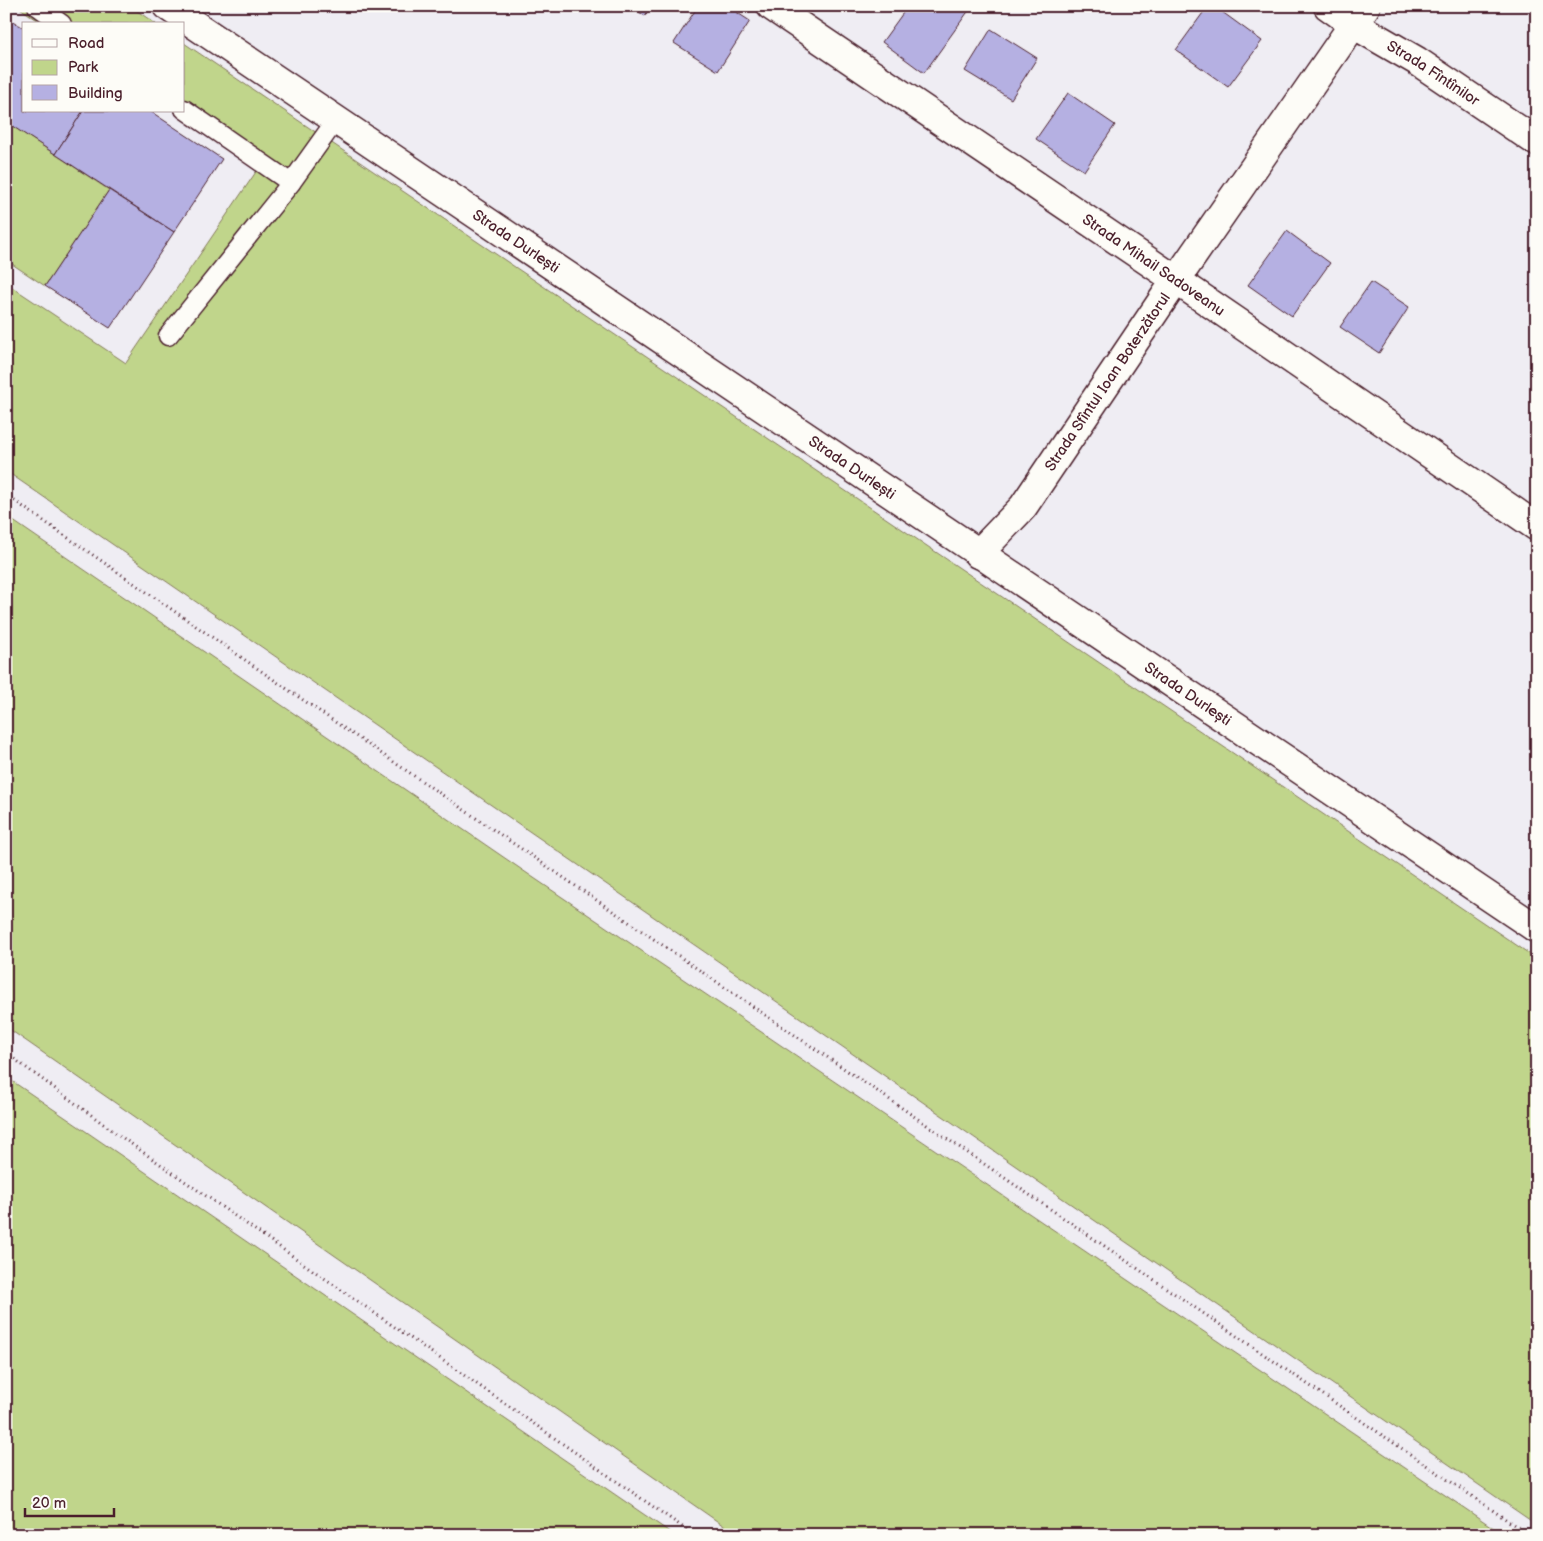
<svg xmlns="http://www.w3.org/2000/svg" width="1543" height="1541" font-family="'Balsamiq Sans',sans-serif">
<style>
.green{fill:#c0d58b;stroke:#857a5b}
.building{fill:#b5b0e2;stroke:#4a1f2b}
.lines{fill:none;stroke-linecap:round;stroke-linejoin:round}
.service-casing{stroke:#4a1f2b;stroke-width:21}
.minor-casing{stroke:#4a1f2b;stroke-width:31}
.tertiary-casing{stroke:#4a1f2b;stroke-width:31}
.path{stroke:#4a1f2b;stroke-width:3;stroke-dasharray:1 4;stroke-linecap:butt}
.service{stroke:#fdfcf7;stroke-width:18}
.minor{stroke:#fdfcf7;stroke-width:28}
.tertiary{stroke:#fdfcf7;stroke-width:28}
.labels{text-anchor:middle;stroke-width:4.5;stroke-linejoin:round;paint-order:stroke}
.street-label{font-size:15px;fill:#4a1f2b;stroke:#fdfcf7}
</style>
<rect width="100%" height="100%" fill="#efedf3"/>
<filter id="ink" filterUnits="userSpaceOnUse"><feTurbulence type="fractalNoise" baseFrequency=".02" numOctaves="2"/><feDisplacementMap in="SourceGraphic" scale="10" xChannelSelector="R" yChannelSelector="G"/><feConvolveMatrix kernelMatrix="1 2 1 2 8 2 1 2 1" color-interpolation-filters="sRGB"/></filter>
<g filter="url(#ink)">
<g class="green">
<polygon points="17,6 130,6 156,24 43,24"/>
<polygon points="184,43 1537,959 1537,1525 6,471 6,283 126,363 258,169 173,111 184,111"/>
<polygon points="11,125 109,190 45,286 6,260 6,133"/>
<polygon points="6,516 531,876 1504,1535 737,1535 6,1027"/>
<polygon points="6,1077 81,1128 674,1535 6,1535"/>
</g>
<g class="building">
<polygon points="630,6 651,6 645,16"/>
<polygon points="698,6 727,6 750,21 718,71 674,43"/>
<polygon points="908,6 972,6 924,73 882,42"/>
<polygon points="1208,6 1214,6 1262,41 1228,87 1176,50"/>
<polygon points="6,17 24,28 24,111 83,111 55,154 6,122"/>
<polygon points="991,29 1037,58 1011,99 965,71"/>
<polygon points="1068,93 1115,125 1084,171 1036,139"/>
<polygon points="83,111 150,111 222,159 174,232 55,154"/>
<polygon points="109,190 174,232 110,328 45,286"/>
<polygon points="1287,231 1330,263 1292,316 1248,285"/>
<polygon points="1371,282 1409,307 1379,353 1340,327"/>
</g>
<g class="lines">
<g class="service-casing">
<g id="service">
<polyline points="37,6 62,24"/>
<polyline points="184,109 291,183"/>
<polyline points="168,336 291,183 336,120"/>
</g>
</g>
<g class="minor-casing">
<g id="minor">
<path id="s1" d="M 771,6 L 1176,280 L 1537,527"/>
<path id="s2" d="M 1328,6 L 1353,24 L 1417,61 L 1537,142"/>
<path id="s3" d="M 978,554 L 1023,507 L 1176,280 L 1366,6"/>
</g>
</g>
<g class="tertiary-casing">
<g id="tertiary">
<path id="s4" d="M 167,6 L 1537,929"/>
</g>
</g>
<g class="path">
<polyline points="6,495 335,722 1529,1535"/>
<polyline points="6,1053 127,1141 694,1535"/>
</g>
<use href="#service" class="service"/>
<use href="#minor" class="minor"/>
<use href="#tertiary" class="tertiary"/>
</g>
</g>
<g class="labels">
<g class="street-label">
<text dy="5" stroke="none"><textPath href="#s2" startOffset="125">Strada Fîntînilor</textPath></text>
<text dy="5" stroke="none"><textPath href="#s4" startOffset="421">Strada Durlești</textPath></text>
<text dy="5" stroke="none"><textPath href="#s1" startOffset="462">Strada Mihail Sadoveanu</textPath></text>
<text dy="5" stroke="none"><textPath href="#s3" startOffset="216">Strada Sfîntul Ioan Boterzătorul</textPath></text>
<text dy="5" stroke="none"><textPath href="#s4" startOffset="826">Strada Durlești</textPath></text>
<text dy="5" stroke="none"><textPath href="#s4" startOffset="1231">Strada Durlești</textPath></text>
</g>
</g>
<rect width="1543" height="1541" fill="none" stroke="#fdfcf7" stroke-width="25"/>
<rect x="12" y="12" width="1518" height="1516" fill="none" stroke="#4a1f2b" stroke-width="2" filter="url(#ink)"/>
<rect x="22" y="22" width="162" height="90" fill="#fdfcf7" stroke="#b5a4a5"/>
<rect x="32" y="39" width="25" height="8" fill="#fdfcf7" stroke="#b5a4a5"/>
<text x="68" y="48" font-size="15" fill="#4a1f2b">Road</text>
<rect x="32" y="60" width="25" height="15" fill="#c0d58b" stroke="#b5a4a5"/>
<text x="68" y="72" font-size="15" fill="#4a1f2b">Park</text>
<rect x="32" y="85" width="25" height="15" fill="#b5b0e2" stroke="#b5a4a5"/>
<text x="68" y="98" font-size="15" fill="#4a1f2b">Building</text>
<path d="M25 1508v8h89v-8" fill="none" stroke="#4a1f2b" stroke-width="2.5"/>
<text x="32" y="1508" font-size="15" fill="#4a1f2b" stroke="#fdfcf7" stroke-width="4" paint-order="stroke">20 m</text>
</svg>
